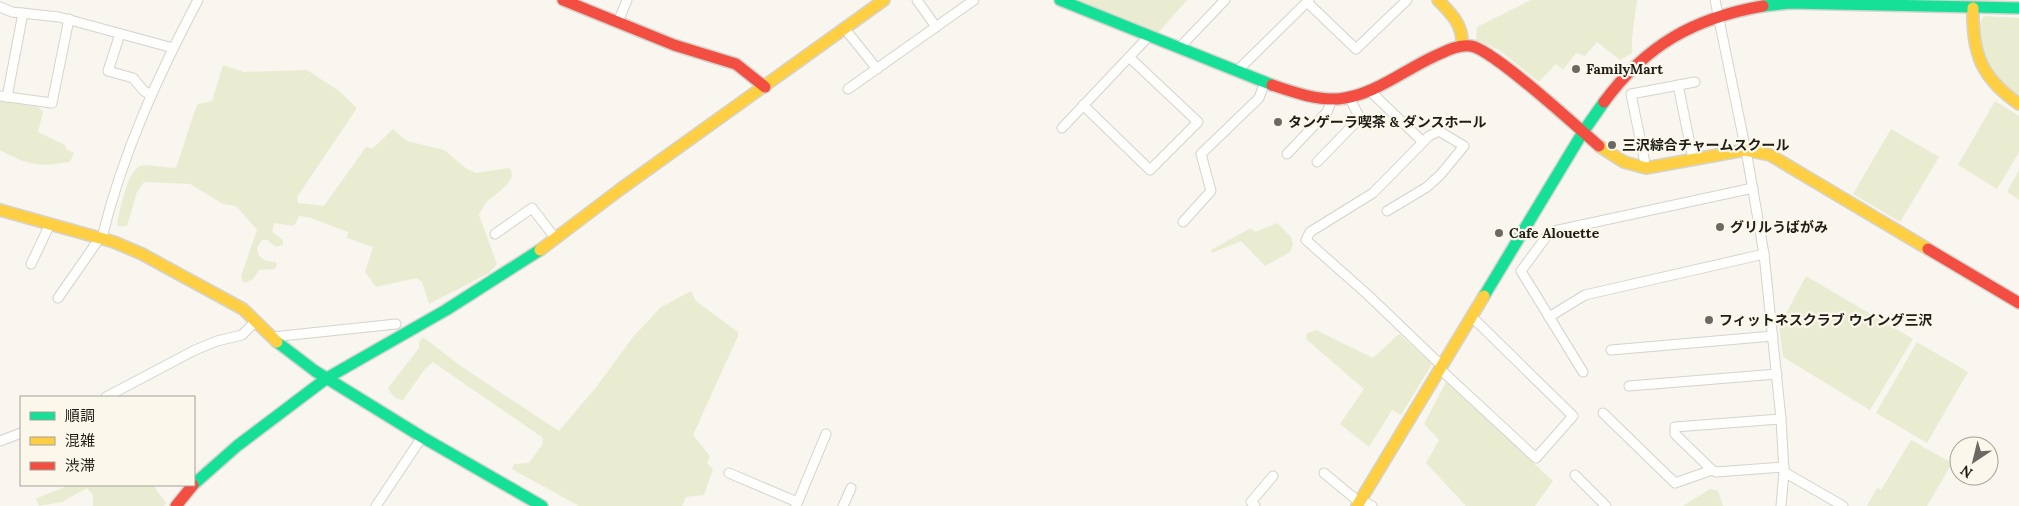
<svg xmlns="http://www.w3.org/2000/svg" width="2019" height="506" font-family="Lora,'Noto Sans JP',serif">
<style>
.green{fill:#eaecd2}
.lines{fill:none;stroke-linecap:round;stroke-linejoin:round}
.street-casing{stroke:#d4d3cd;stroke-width:11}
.fast-casing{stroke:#d4d3cd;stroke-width:14}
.slow-casing{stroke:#d4d3cd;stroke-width:14}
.jam-casing{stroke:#d4d3cd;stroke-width:14}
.street{stroke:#fefefc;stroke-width:9}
.fast{stroke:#16e098;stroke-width:11}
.slow{stroke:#ffcf43;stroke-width:11}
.jam{stroke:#f24e42;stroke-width:11}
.poi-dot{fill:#6a6963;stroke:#fbf8eb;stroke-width:2}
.labels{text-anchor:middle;stroke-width:4.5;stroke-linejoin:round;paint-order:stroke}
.poi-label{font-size:14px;font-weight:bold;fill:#1e1d18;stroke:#fbf8eb;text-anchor:start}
</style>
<rect width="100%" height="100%" fill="#f8f6ee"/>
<g class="green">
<polygon points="1077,0 1187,0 1158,33"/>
<polygon points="1531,0 1637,0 1632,38 1632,53 1620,60 1597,42 1585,56 1576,53 1563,70 1556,64 1539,82 1499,50 1476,40 1477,27"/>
<path d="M 1984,16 L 2019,18 L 2019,97 C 1998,84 1966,41 1984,16 Z"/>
<path d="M 223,65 L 244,72 L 307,70 L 339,91 L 357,108 L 297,197 L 298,203 L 324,206 L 366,147 L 373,148 L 393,129 L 407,141 L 444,150 L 467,169 L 476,173 L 509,168 C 521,181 492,195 485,204 C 483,207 481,211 479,215 L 497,264 L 489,273 L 429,304 L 422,282 L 417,278 L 376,287 L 365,272 L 373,247 L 347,238 L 348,232 L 311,218 L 299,216 L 294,226 L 274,223 L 272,232 L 283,240 L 283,245 L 276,247 L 267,240 L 262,240 L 257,248 L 259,256 L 266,261 L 276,262 L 277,265 L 275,269 L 259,270 L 253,279 L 245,283 L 242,281 L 241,276 L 257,230 L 236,206 L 223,204 L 190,184 L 144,182 L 137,192 L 127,226 L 118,226 L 117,223 C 121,209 127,166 144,165 C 154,165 165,168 176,168 L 195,110 L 198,104 L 212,101 Z"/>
<path d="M 0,101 L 38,107 L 43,112 L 38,132 L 65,145 L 66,149 L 74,153 L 70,162 C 38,167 29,166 0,150 Z"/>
<polygon points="1995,101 2019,116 2019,152 1997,189 1958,165"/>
<polygon points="1891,129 1939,157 1900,222 1853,194"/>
<polygon points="2019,170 2019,200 2007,192"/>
<polygon points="1277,223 1291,237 1293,245 1290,252 1265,266 1241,241 1212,253 1211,250 1251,228 1255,232"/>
<polygon points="1806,276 1913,339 1870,410 1783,357 1778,317 1783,319"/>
<path d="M 691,291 L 696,301 L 738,332 L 738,336 L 693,435 L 710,456 L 707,463 L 713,469 L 704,495 L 686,497 L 682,506 L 579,506 L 512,469 L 514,464 L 529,463 L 542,445 L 543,438 L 433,362 L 425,369 L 403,400 C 395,399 392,395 388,388 L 419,348 L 419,342 L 423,337 L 462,367 L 559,431 L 597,386 L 633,337 L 661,307 Z"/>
<polygon points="1316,330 1373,358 1399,334 1432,364 1401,415 1392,410 1369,447 1340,424 1364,389 1306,339 1307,333"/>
<polygon points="1917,342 1968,372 1927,443 1876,413"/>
<polygon points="1446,382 1553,481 1535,506 1466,506 1426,463 1439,440 1424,424"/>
<polygon points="1911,440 1952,463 1927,506 1867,506 1877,488 1881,490"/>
<path d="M 68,485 L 153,485 L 166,503 L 164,506 L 93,506 L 93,495 L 87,488 L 62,502 L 39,506 L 36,499 C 47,493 58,491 68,485 Z"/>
<polygon points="1710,489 1718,491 1723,506 1683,506"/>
</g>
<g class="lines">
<g class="street-casing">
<g id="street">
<polyline points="917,0 936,27"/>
<polyline points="1715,0 1747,156 1764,254 1781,419 1784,472 1781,506"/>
<polyline points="1307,2 1356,49 1407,0"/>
<polyline points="0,7 12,12 59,17 173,48"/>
<polyline points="618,22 627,0"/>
<polyline points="845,29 877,69"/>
<polyline points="120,34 108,71 133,78 144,91 151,95"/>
<polyline points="1179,48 1225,0"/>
<polyline points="1237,71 1309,0"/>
<polyline points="1678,85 1693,159"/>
<polyline points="848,89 974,0"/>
<polyline points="1370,91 1423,142"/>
<polyline points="0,96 52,103 69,19"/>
<polyline points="7,97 23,13"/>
<polyline points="1083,105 1150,170 1198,122 1129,57"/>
<polyline points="1062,128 1149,36"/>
<polyline points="1287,154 1327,112 1332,99"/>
<polyline points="1317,162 1360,118 1349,97"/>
<polyline points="1646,168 1631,94 1695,82"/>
<polyline points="1387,211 1427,187 1441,174 1464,146 1439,131 1429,136 1373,193 1310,232 1306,240 1368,295 1442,366"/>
<polyline points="1183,222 1211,191 1201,154 1259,98 1265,82"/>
<polyline points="495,234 532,208 556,239"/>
<path d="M 102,238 C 122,154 158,76 198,0"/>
<polyline points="31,264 50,224"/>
<polyline points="58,298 97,242 98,237"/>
<polyline points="1549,317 1585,295 1764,254"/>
<polyline points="272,337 396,324"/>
<polyline points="1611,350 1773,336"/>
<polyline points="1440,369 1536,458 1573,416 1471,316"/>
<polyline points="1583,372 1521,271 1549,233 1554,231 1753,188"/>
<polyline points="1629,386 1777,374"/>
<polyline points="106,397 195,350 217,341 242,335 256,321"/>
<polyline points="1603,413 1675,483 1712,470"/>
<polyline points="1781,419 1675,427 1675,434 1712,470 1716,472 1784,467"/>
<polyline points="0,441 21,433"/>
<polyline points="1784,472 1843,506"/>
<polyline points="729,473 797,502"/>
<polyline points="1324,473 1359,502"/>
<polyline points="1575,475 1606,506"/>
<polyline points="1361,500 1372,506"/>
<polyline points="376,506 422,437"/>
<polyline points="796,506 826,434"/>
<polyline points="843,506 851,488"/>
<polyline points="1255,506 1251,502 1273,476"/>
</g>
</g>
<g class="fast-casing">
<g id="fast">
<polyline points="1060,0 1272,85"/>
<polyline points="1763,6 1790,3 2019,8"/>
<polyline points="1484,296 1583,132 1604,102"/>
<polyline points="277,342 315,371 422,437 542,506"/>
<polyline points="194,484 237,446 327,378 446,310 540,250"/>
</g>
</g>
<g class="slow-casing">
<g id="slow">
<path d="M 1438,0 C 1451,13 1463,25 1462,44"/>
<path d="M 1973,8 C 1972,53 1981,78 2019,104"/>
<polyline points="1599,146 1624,162 1646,168 1745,150 1770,155 1928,249"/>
<polyline points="0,210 114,242 142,254 243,309 277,342"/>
<polyline points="540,250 622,188 884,0"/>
<polyline points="1357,506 1484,296"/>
</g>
</g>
<g class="jam-casing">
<g id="jam">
<polyline points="563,0 674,45 736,64 765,87"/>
<path d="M 1272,85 C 1293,92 1315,100 1338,99 C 1373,96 1404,70 1435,56 C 1446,51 1459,44 1471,46 C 1494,50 1577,127 1599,146"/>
<path d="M 1604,102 C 1646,45 1694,18 1763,6"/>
<polyline points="1928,249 2019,303"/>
<polyline points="176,506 193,485"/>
</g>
</g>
<use href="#street" class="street"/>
<use href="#fast" class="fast"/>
<use href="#slow" class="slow"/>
<use href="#jam" class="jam"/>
</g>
<g class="poi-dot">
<circle cx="1576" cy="69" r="5"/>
<circle cx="1278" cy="122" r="5"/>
<circle cx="1612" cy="145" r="5"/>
<circle cx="1720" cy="227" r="5"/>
<circle cx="1499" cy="233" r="5"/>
<circle cx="1709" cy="320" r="5"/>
</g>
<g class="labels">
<g class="poi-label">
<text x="1586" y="74">FamilyMart</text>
<text x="1288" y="127">タンゲーラ喫茶 &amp; ダンスホール</text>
<text x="1622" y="150">三沢綜合チャームスクール</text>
<text x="1730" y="232">グリルうばがみ</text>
<text x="1509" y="238">Cafe Alouette</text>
<text x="1719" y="325">フィットネスクラブ ウイング三沢</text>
</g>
</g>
<rect x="20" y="396" width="175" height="90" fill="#fbf8eb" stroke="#a3a097"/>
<rect x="30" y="412" width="25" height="8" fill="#16e098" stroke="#a3a097"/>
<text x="65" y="421" font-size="15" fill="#1e1d18">順調</text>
<rect x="30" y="437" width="25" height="8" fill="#ffcf43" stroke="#a3a097"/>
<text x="65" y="446" font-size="15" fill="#1e1d18">混雑</text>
<rect x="30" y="462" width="25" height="8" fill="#f24e42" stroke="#a3a097"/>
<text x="65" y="471" font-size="15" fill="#1e1d18">渋滞</text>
<g transform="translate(1974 461) rotate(215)"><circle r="24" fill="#fbf8eb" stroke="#a3a097"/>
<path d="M0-4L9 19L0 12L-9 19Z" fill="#6a6963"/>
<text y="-8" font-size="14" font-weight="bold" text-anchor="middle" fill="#1e1d18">N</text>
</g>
</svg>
